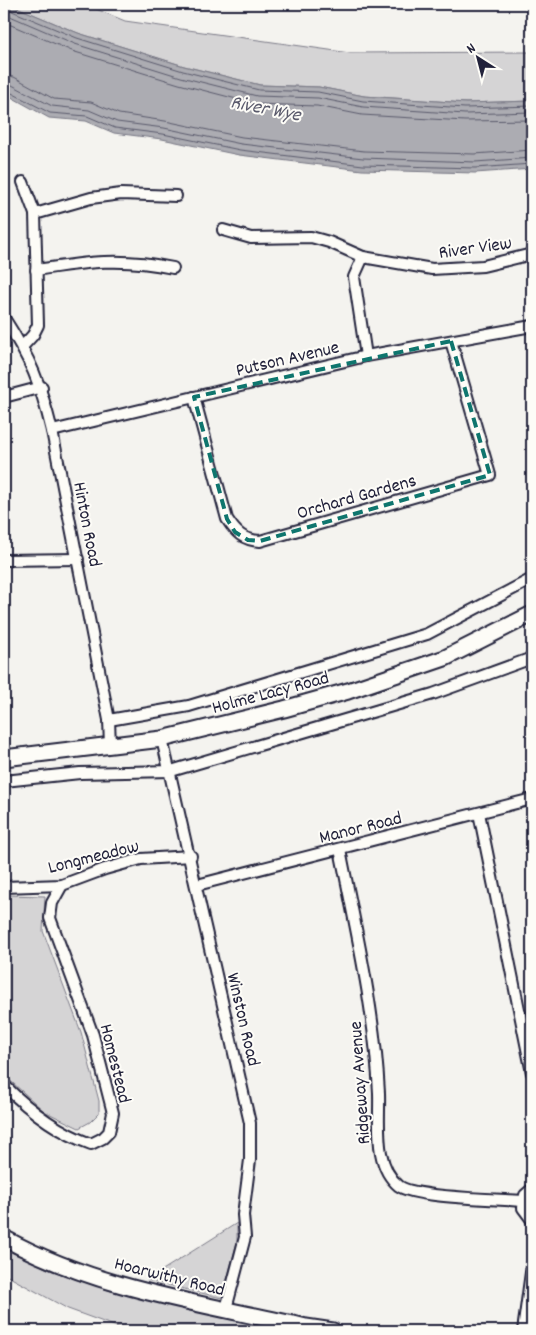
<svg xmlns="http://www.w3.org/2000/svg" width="536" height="1335" font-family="Dekko,sans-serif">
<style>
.green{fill:#d5d4d5;stroke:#7c7b88}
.water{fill:#acacb2;stroke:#757582}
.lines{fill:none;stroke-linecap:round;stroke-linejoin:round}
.shore{stroke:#59596b;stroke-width:1}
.street-casing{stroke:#22223b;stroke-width:14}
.secondary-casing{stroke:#22223b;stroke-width:19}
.street{stroke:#fdfcf7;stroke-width:10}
.secondary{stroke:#fdfcf7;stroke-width:15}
.marked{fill:none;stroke:#0f766e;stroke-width:4;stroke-dasharray:10 6;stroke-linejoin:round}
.labels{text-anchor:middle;stroke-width:4;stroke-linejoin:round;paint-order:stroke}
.street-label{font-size:19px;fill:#22223b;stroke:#fdfcf7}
.water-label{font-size:20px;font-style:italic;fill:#59596b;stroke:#fdfcf7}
</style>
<rect width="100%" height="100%" fill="#f4f3ef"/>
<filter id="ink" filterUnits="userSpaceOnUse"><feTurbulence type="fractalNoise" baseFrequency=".02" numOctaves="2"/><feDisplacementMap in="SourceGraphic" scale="10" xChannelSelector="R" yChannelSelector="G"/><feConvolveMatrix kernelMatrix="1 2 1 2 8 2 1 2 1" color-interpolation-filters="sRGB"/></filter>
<g filter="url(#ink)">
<g class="green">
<polygon points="9,4 84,4 125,21 350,53 532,52 532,101 466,103 364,96 319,87 260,85 184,66 78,33"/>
<polygon points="4,895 45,896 43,931 81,1032 99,1101 99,1113 90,1122 79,1128 44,1111 4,1075"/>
<polygon points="237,1223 237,1242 222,1298 147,1280"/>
<polygon points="4,1249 50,1270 111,1291 286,1331 128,1331 68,1309 4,1274"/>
</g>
<polygon class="water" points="4,4 9,4 78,33 184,66 260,85 319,87 364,96 466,103 532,101 532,169 475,173 362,170 239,155 162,139 114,133 86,121 49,118 4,93"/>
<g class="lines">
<g class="shore">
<polyline points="9,4 12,11 77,38 183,71 259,90 318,92 363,101 465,108 532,106"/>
<polyline points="4,10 10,16 75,44 181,77 257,96 318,98 363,107 465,114 532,112"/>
<polyline points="4,22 72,51 179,84 256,104 317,106 362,115 465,121 532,120"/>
<polyline points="4,75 14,77 54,99 91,102 119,114 165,121 242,137 364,151 474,154 532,150"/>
<polyline points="4,83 10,84 52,106 89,110 117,122 164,128 241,144 363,158 475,162 532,158"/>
<polyline points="4,89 50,113 87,116 115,128 163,134 240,150 363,165 475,168 532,164"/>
</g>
<g class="street-casing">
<g id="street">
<polyline points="35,214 91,198 121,194 176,196"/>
<polyline points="223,230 251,238 311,237 329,242 363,257 432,269 483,266 532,254"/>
<polyline points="363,257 354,277 366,356"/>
<path d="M 36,270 C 87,262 122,257 173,268"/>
<path d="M 4,318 C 31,360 40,382 52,431 L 109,720 L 110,745"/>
<polyline points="22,347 33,335 38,325 35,214 23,182"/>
<polyline points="4,397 42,387"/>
<path d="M 194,397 L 227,519 C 236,533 243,540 260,541 L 490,475 L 451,341"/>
<polyline points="52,431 366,356 532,326"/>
<polyline points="4,560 78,559"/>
<polyline points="109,720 189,706 427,634 532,579"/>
<polyline points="162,739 250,1123 250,1160 243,1215 245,1237 226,1309"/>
<polyline points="4,781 80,773 171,771 433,694 532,658"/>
<polyline points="479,813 532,1073"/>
<path d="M 340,849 C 356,930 375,1011 379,1093 C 380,1124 373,1165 399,1186 C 415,1198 499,1199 523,1201"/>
<polyline points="197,885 532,799"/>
<polyline points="4,887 62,885 105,869 141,859 191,856"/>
<path d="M 4,1085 C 29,1110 57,1132 91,1144 L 103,1138 L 109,1132 L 113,1113 L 93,1035 L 50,918 L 52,903 L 62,885"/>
<polyline points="532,1189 525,1195 523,1208 532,1220"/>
<polyline points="523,1331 532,1265"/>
</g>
</g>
<g class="secondary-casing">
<g id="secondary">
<polyline points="4,758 162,739 284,709 348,691 445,658 532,614"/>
<path d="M 4,1238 C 96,1289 205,1304 306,1327 L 333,1331"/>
</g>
</g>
<use href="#street" class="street"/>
<use href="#secondary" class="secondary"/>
</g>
</g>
<path class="marked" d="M 451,341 L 490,475 L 260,541 L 248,540 L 235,532 L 227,519 L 194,397 Z"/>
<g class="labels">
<g class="street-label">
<text transform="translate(475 246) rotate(-8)" y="7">River View</text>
<text transform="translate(287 357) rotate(-13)" y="7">Putson Avenue</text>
<text transform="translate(356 495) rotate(-16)" y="7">Orchard Gardens</text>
<text transform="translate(89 524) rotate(79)" y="7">Hinton Road</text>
<text transform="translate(270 691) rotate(-15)" y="7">Holme Lacy Road</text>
<text transform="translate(360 826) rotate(-14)" y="7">Manor Road</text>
<text transform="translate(93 855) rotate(-14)" y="7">Longmeadow</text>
<text transform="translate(245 1019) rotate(77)" y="7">Winston Road</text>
<text transform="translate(117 1063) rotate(76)" y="7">Homestead</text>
<text transform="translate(358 1083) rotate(-94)" y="7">Ridgeway Avenue</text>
<text transform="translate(170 1275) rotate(14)" y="7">Hoarwithy Road</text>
</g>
<g class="water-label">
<text transform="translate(266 107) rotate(11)" y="7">River Wye</text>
</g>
</g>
<rect width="536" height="1335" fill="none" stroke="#fdfcf7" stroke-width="20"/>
<rect x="10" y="10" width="516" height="1315" fill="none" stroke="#22223b" stroke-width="2" filter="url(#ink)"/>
<g transform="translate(478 58) rotate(324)" stroke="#fdfcf7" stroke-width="4" paint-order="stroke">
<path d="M0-4L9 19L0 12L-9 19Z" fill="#22223b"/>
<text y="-8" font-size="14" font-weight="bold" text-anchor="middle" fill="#22223b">N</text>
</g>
</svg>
